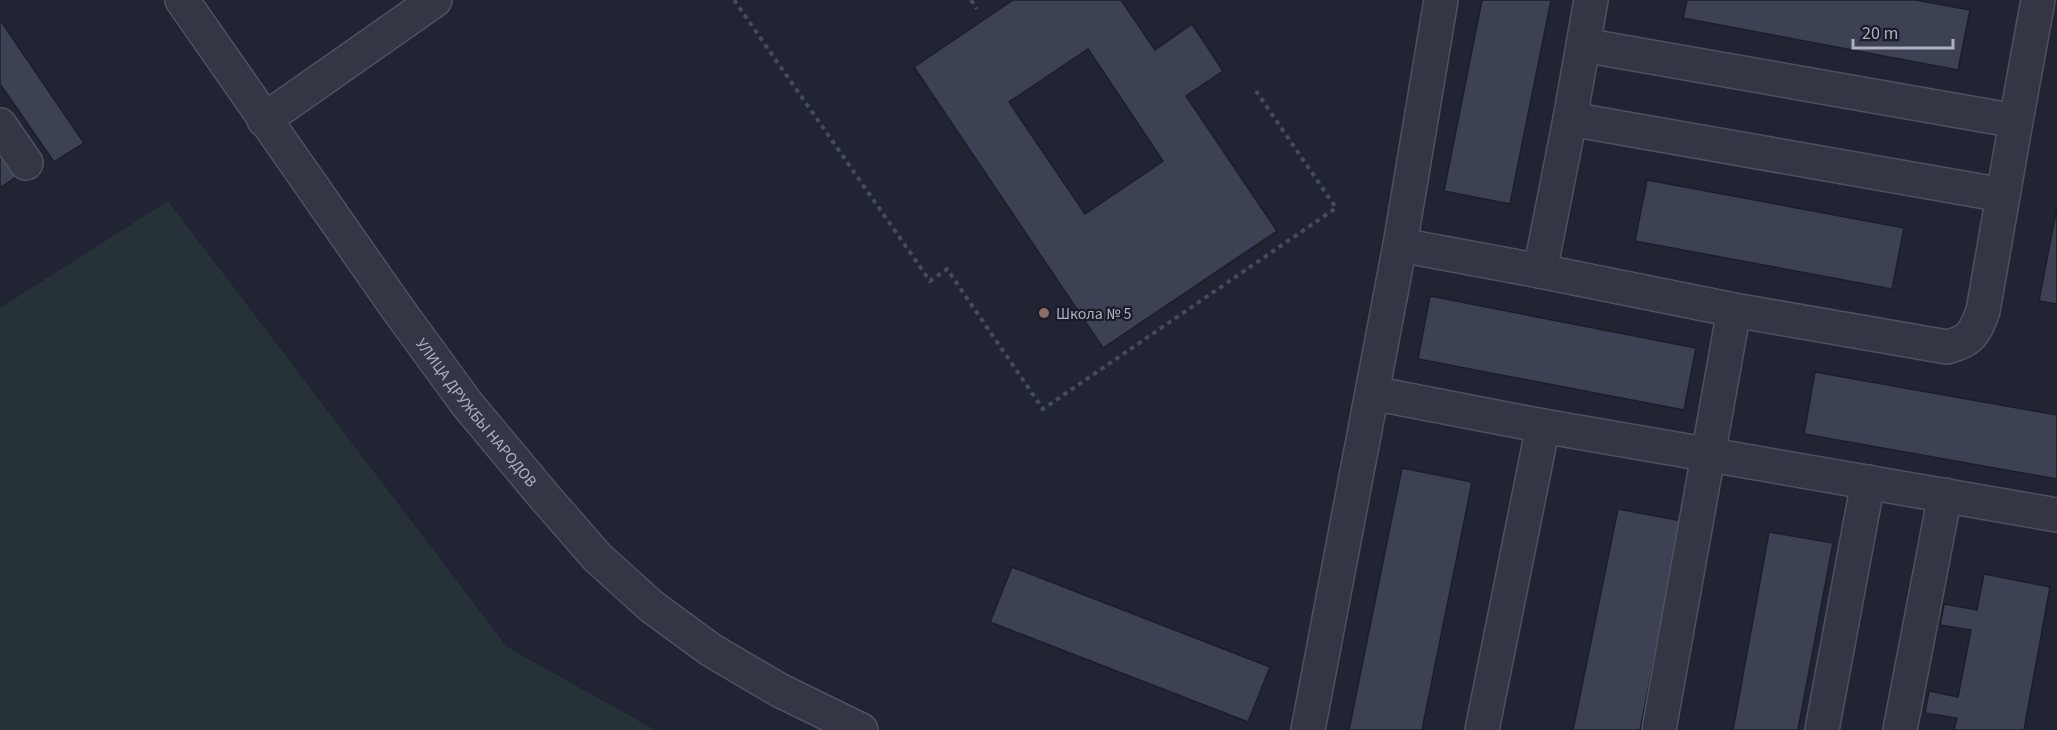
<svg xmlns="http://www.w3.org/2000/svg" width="2057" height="730" font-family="'Source Sans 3',sans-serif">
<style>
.green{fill:#263237}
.building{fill:#3d4154;stroke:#1c1e2a;stroke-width:1.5;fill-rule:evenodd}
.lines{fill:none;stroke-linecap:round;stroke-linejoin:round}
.minor-casing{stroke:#4e515f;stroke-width:36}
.path{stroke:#424d54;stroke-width:4;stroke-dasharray:4.5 4.5;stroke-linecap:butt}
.minor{stroke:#343644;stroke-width:33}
.education-dot{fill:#8d6e63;stroke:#1a1c28;stroke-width:2}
.labels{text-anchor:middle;stroke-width:4.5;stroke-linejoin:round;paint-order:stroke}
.poi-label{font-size:16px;fill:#aeb0c1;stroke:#1a1c28;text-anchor:start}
.street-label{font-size:16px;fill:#aeb0c1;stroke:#1a1c28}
</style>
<rect width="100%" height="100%" fill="#212433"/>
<polygon class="green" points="168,201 507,647 655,730 0,730 0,308"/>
<g class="building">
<path d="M 1013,0 L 1121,0 L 1155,50 L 1192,24 L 1223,71 L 1186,96 L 1277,231 L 1103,348 L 914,67 ZM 1088,49 L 1163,161 L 1085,214 L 1009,102 Z"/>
<polygon points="1482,0 1551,0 1510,204 1444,191"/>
<polygon points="1687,0 1916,0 1970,10 1958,70 1683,18"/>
<polygon points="0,20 84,143 54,162 0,84"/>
<polygon points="0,155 16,177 0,188"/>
<polygon points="1647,180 1904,228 1892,289 1635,241"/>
<polygon points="2057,207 2057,304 2039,301"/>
<polygon points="1430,296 1696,348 1684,410 1418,359"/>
<polygon points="1815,372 2057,415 2057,479 1804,434"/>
<polygon points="1402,468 1472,482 1422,730 1349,730"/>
<polygon points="1618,509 1682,521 1640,730 1573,730"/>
<polygon points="1769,532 1833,543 1798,730 1733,730"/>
<polygon points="1012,567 1270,667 1248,722 990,622"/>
<polygon points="1984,574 2050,587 2024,730 1954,730 1957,718 1925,713 1929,691 1958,697 1971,630 1940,625 1944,604 1977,610"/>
</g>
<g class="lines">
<g class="minor-casing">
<g id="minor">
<path id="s1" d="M 182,0 L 397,308 L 467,404 L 543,495 L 597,557 L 651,606 L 711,650 L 779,690 L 861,730"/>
<polyline points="1583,45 2016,121 2038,0"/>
<polyline points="1570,119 2003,195"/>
<polyline points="264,120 435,0"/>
<polyline points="0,125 26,163"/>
<polyline points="1400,245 1540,271 1570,119 1591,0"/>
<path d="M 1540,271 L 1734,310 L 1947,347 C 1971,341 1975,333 1983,311 L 2016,121"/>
<polyline points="1372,393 1543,426 2057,515"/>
<polyline points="1308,730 1400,245 1441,0"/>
<polyline points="1482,730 1543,426"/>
<polyline points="1659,730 1734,310"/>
<polyline points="1822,730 1868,482"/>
<polyline points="1900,730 1945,495"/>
</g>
</g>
<g class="path">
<polyline points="734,0 930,281 947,269 1043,409 1336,208 1256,91"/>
<polyline points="971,0 977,9"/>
</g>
<use href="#minor" class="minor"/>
</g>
<circle class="education-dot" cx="1044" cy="313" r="6"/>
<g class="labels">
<g class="poi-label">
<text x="1056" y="319">Школа № 5</text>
</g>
<g class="street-label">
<text dy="6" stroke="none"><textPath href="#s1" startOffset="507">УЛИЦА ДРУЖБЫ НАРОДОВ</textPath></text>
</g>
</g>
<path d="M1853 39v9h100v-9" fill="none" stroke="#aeb0c1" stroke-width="3"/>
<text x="1862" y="39" font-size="18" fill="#aeb0c1" stroke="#1a1c28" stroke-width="4.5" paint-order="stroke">20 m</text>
</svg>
